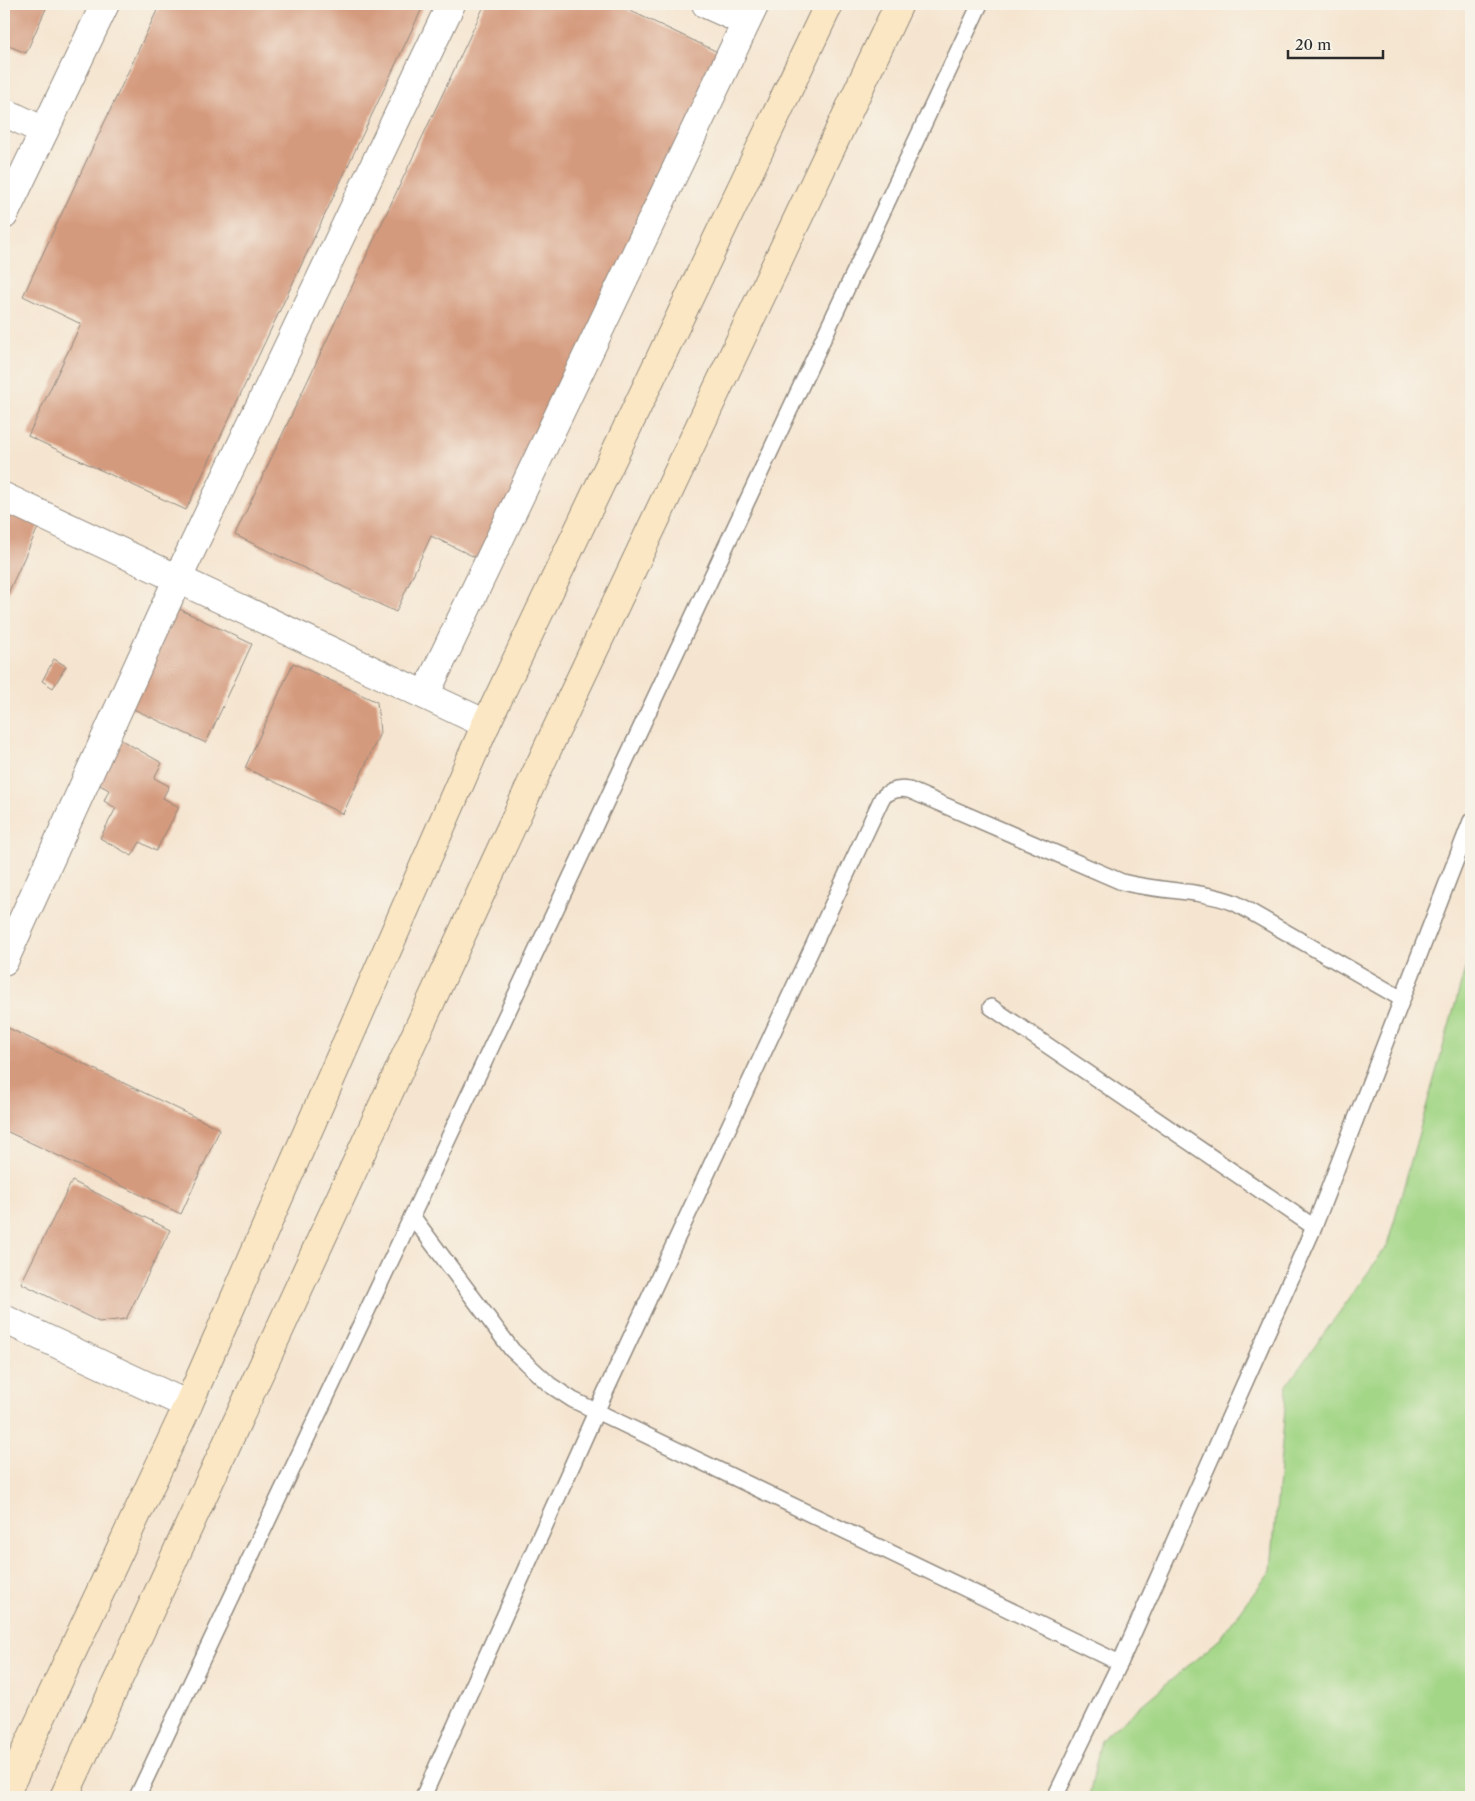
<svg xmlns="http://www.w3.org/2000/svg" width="1475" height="1801" font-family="'Libre Caslon Text',serif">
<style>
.green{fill:#a3d686;stroke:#678058}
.building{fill:#d49a7d}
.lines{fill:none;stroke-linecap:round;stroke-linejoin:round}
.lane-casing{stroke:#90887e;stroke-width:18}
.street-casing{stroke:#90887e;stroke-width:30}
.secondary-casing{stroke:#90887e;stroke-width:30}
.lane{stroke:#fff;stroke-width:15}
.street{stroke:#fff;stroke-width:28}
.secondary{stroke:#fbe7c3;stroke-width:28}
</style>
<rect width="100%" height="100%" fill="#f7f3e8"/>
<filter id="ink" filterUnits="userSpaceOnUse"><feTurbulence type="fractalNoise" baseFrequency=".02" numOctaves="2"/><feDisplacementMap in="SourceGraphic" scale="10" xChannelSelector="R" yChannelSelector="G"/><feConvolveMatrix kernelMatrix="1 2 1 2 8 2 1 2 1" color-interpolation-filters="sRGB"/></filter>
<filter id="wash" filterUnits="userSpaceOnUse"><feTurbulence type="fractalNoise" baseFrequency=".0096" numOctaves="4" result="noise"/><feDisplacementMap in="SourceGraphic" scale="20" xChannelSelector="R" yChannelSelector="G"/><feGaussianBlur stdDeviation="1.12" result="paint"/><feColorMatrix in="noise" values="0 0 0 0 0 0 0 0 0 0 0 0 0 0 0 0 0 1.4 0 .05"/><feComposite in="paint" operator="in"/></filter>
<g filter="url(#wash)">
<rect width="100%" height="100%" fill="#f5e5d0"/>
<polygon class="green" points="1471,948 1471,1797 1089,1797 1101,1739 1220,1639 1271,1570 1287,1385 1387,1246"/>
<g id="blocks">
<g class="building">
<polygon points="4,4 48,4 26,53 4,44"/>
<polygon points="160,4 424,4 186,510 28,436 81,324 23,296"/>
<polygon points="485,4 552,4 558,6 559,4 616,4 722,54 483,561 431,536 396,612 235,535"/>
<polygon points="4,502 42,519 4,602"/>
<polygon points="173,606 252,644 206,743 127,706"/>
<polygon points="54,659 66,666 53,688 42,681"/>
<polygon points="293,663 377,702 380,733 343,814 245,768"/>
<polygon points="116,737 162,763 154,778 169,786 163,798 179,807 156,851 140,842 132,856 100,838 116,808 104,801 109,790 92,781"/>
<polygon points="4,1026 220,1129 181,1214 4,1130"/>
<polygon points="72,1181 170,1230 126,1319 99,1322 21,1283"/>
</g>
</g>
</g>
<g filter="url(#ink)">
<use href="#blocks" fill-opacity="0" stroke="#90887e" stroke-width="1"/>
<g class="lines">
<g class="lane-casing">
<g id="lane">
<polyline points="991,1007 1314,1227"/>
<polyline points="412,1216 512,1350 550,1385 573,1400 1120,1663"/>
<polyline points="137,1797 412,1216 980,4"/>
<path d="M 423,1797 L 596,1412 L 882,798 C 890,790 898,788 909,790 L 1122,882 C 1159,892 1199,889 1235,903 L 1402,999"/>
<polyline points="1055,1797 1120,1663 1314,1227 1471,821"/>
</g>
</g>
<g class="street-casing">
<g id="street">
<polyline points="706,4 746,22"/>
<polyline points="4,112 44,131"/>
<polyline points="4,215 105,4"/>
<polyline points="4,497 486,724"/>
<polyline points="425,695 755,4"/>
<polyline points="4,961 178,578 451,4"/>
<polyline points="4,1319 188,1405"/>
</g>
</g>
<g class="secondary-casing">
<g id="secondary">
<polyline points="4,1797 188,1405 486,724 829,4"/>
<polyline points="64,1797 551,741 899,4"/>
</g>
</g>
<use href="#lane" class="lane"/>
<use href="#street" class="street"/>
<use href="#secondary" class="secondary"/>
</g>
</g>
<rect width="1475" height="1801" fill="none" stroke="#f7f3e8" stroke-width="20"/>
<path d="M1288 50v8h95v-8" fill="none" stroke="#2b2b2b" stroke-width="2.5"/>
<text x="1295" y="50" font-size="15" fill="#2b2b2b" stroke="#f7f3e8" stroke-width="4" paint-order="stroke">20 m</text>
</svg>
